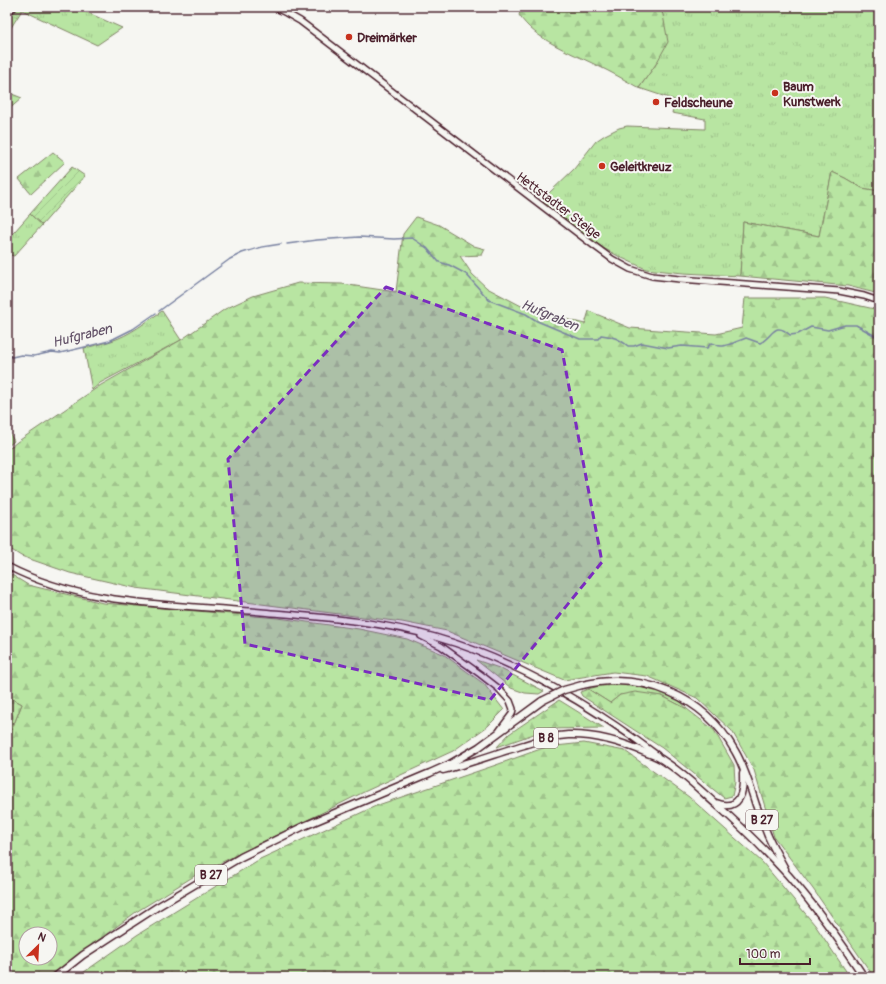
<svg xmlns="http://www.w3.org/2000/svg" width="886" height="984" font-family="Pangolin,sans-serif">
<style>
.grass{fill:url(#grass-tufts);stroke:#818266}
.forest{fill:url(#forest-firs);stroke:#818266;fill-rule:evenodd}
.cemetery{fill:url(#cemetery-stones);stroke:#818266}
.garden{fill:url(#garden-furrows);stroke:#818266}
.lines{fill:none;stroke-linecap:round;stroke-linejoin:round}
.stream{stroke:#7881a1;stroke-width:1.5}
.secondary-casing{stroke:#4a1f2b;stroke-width:8}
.primary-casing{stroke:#4a1f2b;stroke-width:9}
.secondary{stroke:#f6f6f2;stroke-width:5}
.primary{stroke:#f6f6f2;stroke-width:6}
.primary-bridge-casing{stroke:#4a1f2b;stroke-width:9;stroke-linecap:butt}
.primary-bridge{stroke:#f6f6f2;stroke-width:6}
.marked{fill:#7b2cbf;fill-opacity:0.2;stroke:#7b2cbf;stroke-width:3;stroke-dasharray:8 5;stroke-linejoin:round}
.poi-dot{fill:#c8321e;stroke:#f6f6f2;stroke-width:1.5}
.labels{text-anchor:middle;stroke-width:4;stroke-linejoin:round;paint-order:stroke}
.shield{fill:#f6f6f2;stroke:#7e6067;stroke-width:1}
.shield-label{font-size:12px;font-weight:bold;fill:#4a1f2b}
.poi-label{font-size:13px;font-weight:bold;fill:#4a1f2b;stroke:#f6f6f2;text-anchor:start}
.street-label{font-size:13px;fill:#4a1f2b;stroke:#f6f6f2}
.water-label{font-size:14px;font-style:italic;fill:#615066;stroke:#f6f6f2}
</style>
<defs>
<pattern id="grass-tufts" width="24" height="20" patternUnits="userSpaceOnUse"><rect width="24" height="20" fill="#b8e5a2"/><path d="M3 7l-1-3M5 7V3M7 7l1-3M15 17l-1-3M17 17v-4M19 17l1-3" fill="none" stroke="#a0c48c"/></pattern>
<pattern id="forest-firs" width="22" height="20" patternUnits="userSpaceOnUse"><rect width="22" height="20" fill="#b8e5a2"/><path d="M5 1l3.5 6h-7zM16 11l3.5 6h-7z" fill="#a0c48c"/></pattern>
<pattern id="cemetery-stones" width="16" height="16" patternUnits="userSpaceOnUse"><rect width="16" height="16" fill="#b8e5a2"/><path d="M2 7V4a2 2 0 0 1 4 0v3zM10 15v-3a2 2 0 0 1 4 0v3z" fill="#a0c48c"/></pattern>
<pattern id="garden-furrows" width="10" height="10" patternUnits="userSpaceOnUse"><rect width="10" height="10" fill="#b8e5a2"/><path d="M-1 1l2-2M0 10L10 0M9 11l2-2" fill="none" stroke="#a0c48c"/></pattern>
</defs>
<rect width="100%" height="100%" fill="#f6f6f2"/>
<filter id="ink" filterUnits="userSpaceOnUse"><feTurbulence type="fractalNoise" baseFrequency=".025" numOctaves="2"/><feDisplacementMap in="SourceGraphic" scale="8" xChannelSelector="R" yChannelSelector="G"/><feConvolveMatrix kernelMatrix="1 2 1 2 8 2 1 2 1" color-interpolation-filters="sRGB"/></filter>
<g filter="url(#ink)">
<g class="grass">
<polygon points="18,7 75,7 122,28 97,45 22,10 7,34 7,15 15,12"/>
<polygon points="660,7 879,7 879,191 862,188 845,178 832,172 819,236 743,222 740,276 683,273 646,269 622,258 605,249 578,230 544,202 543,199 549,193 574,169 596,141 605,135 619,128 627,126 705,129 705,119 672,113 675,100 639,88 656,64 663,15"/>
<polygon points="7,92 22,98 7,111"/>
<polygon points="30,214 42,225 14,256 7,254 7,240"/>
<path d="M 162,311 L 181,340 L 100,383 L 92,390 L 84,348 C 93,346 102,344 111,341 C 130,335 146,322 162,311 Z"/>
<polygon points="7,429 14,441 7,447"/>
<polygon points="625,684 643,686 663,692 681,702 687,709 662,696 620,695 610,703 588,689 603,685"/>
</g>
<g class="forest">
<path d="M 522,7 L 660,7 L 663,15 L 668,42 L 656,64 L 639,88 C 625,80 611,72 596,65 C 570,52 535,40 519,15 Z"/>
<polygon points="53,152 65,162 31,194 19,179"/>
<polygon points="832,172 845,178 862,188 879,191 879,294 848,286 740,276 743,222 819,236"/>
<polygon points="416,217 439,225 474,246 485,249 482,255 460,256 472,274 487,288 529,310 585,324 589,311 630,328 716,334 742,328 745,298 825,298 879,310 879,977 874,977 813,889 774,837 754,770 732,731 697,698 647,676 613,672 564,680 447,631 402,622 136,588 70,573 21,556 7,547 7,450 17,442 101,385 181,340 225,309 253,296 298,283 342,284 396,292 403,234"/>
<path d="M 7,572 L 28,585 L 103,603 L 278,618 L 359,629 L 407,639 L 443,654 L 484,684 L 504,710 L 488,726 L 453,751 L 366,791 L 196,875 L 136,912 L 49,977 L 7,977 L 7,741 L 22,704 L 7,696 ZM 26,934 L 50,934 L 50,958 L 26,958 Z"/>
<polygon points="476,660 499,668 544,691 539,694 525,693 511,688"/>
<polygon points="588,689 610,703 620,695 635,692 662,696 687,709 714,730 734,765 735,782 732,796 724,798 662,748 582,696 580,692"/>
<polygon points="559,700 604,728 548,729 497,747 509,734"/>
<polygon points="584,743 625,751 689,797 762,862 815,925 850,977 77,977 137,935 260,859 378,805 496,765 546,747"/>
</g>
<polygon class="cemetery" points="7,696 22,704 7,741"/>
<polygon class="garden" points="72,167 85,176 42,225 30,214"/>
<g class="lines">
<g class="stream">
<path d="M 287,244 L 317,240 L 359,237 L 394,239 L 412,238 L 427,248 L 439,262 L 449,265 L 466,274 L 489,300 L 526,314 L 537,321 L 580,339 L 598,339 L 601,335 C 614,337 618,338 628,346 L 634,346 L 642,343 L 668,348 L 682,346 L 707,348 L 711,343 C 715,343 717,346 721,346 C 724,347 741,340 746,338 L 760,343 C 773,337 774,320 790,335 L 798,334 L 811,327 L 828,330 L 845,325 L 856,325 L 879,338"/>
<polyline points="159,311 230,259 242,253 262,247 281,244"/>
<polyline points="7,354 12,357 21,355 34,356 52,352 60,353 81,348 109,341 133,329 156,313"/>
</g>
<g class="secondary-casing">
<g id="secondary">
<polyline points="274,7 286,13 300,21 321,37 593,245 612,259 630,269 652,276 680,279 839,291 864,296 879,301"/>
<polyline points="7,12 14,7"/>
<path d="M 7,566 C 85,607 176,604 261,612 C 319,617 379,621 435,637 C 513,659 592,706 657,755"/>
<polyline points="421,636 441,646 480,674 498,688 510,701 513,709 512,714 500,730"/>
</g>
</g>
<g class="primary-casing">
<g id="primary">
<path d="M 582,685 C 643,671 704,696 735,751 C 745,768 750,787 756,805 C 760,815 764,826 768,836 C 773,847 779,858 785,869"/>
<path d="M 443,770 C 471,763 497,753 524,745 C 539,740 553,736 568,735 C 596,734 622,742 647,753 C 653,755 659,757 664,761 C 683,773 700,790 717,805 C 742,827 766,851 788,875 C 816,907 841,942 864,977"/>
<path d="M 716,803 C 740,812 744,792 743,773"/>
<polyline points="55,977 83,955 157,907 241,857 304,826 430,773 450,764 479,747 542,701"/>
</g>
</g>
<use href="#secondary" class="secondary"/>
<use href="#primary" class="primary"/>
<g class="primary-bridge-casing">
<polyline id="primary-bridge" points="542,701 564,690 582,685"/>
</g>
<use href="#primary-bridge" class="primary-bridge"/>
</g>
</g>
<path class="marked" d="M 386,287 L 562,350 L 602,562 L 490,700 L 245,644 L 228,459 Z"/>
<g class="poi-dot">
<circle cx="349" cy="37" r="4"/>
<circle cx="775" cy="93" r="4"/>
<circle cx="656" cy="102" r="4"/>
<circle cx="602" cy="166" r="4"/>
</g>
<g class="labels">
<g class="shield">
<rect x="534" y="728" width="24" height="20" rx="3"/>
<rect x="746" y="810" width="32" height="20" rx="3"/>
<rect x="195" y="865" width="32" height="20" rx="3"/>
</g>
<g class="shield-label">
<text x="546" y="742">B 8</text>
<text x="762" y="824">B 27</text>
<text x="211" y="879">B 27</text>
</g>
<g class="poi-label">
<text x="357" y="42">Dreimärker</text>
<text x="783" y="91">Baum<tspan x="783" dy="15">Kunstwerk</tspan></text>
<text x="664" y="107">Feldscheune</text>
<text x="610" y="171">Geleitkreuz</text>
</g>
<g class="street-label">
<text transform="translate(559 205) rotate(37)" y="5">Hettstadter Steige</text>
</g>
<g class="water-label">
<text transform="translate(550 315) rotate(23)" y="5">Hufgraben</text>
<text transform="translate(82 335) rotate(-14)" y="5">Hufgraben</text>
</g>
</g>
<rect width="886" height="984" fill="none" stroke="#f6f6f2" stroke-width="24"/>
<rect x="12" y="12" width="862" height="960" fill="none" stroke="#4a1f2b" stroke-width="1.5" filter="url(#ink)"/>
<g transform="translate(38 946) rotate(24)"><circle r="19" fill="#f6f6f2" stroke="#b1a0a2"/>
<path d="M0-3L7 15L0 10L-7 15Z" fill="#c8321e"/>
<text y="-6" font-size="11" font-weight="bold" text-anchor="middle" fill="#4a1f2b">N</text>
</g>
<path d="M740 958v6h70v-6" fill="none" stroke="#4a1f2b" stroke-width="2"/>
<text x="746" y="958" font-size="12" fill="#4a1f2b" stroke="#f6f6f2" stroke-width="3" paint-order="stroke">100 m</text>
</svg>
